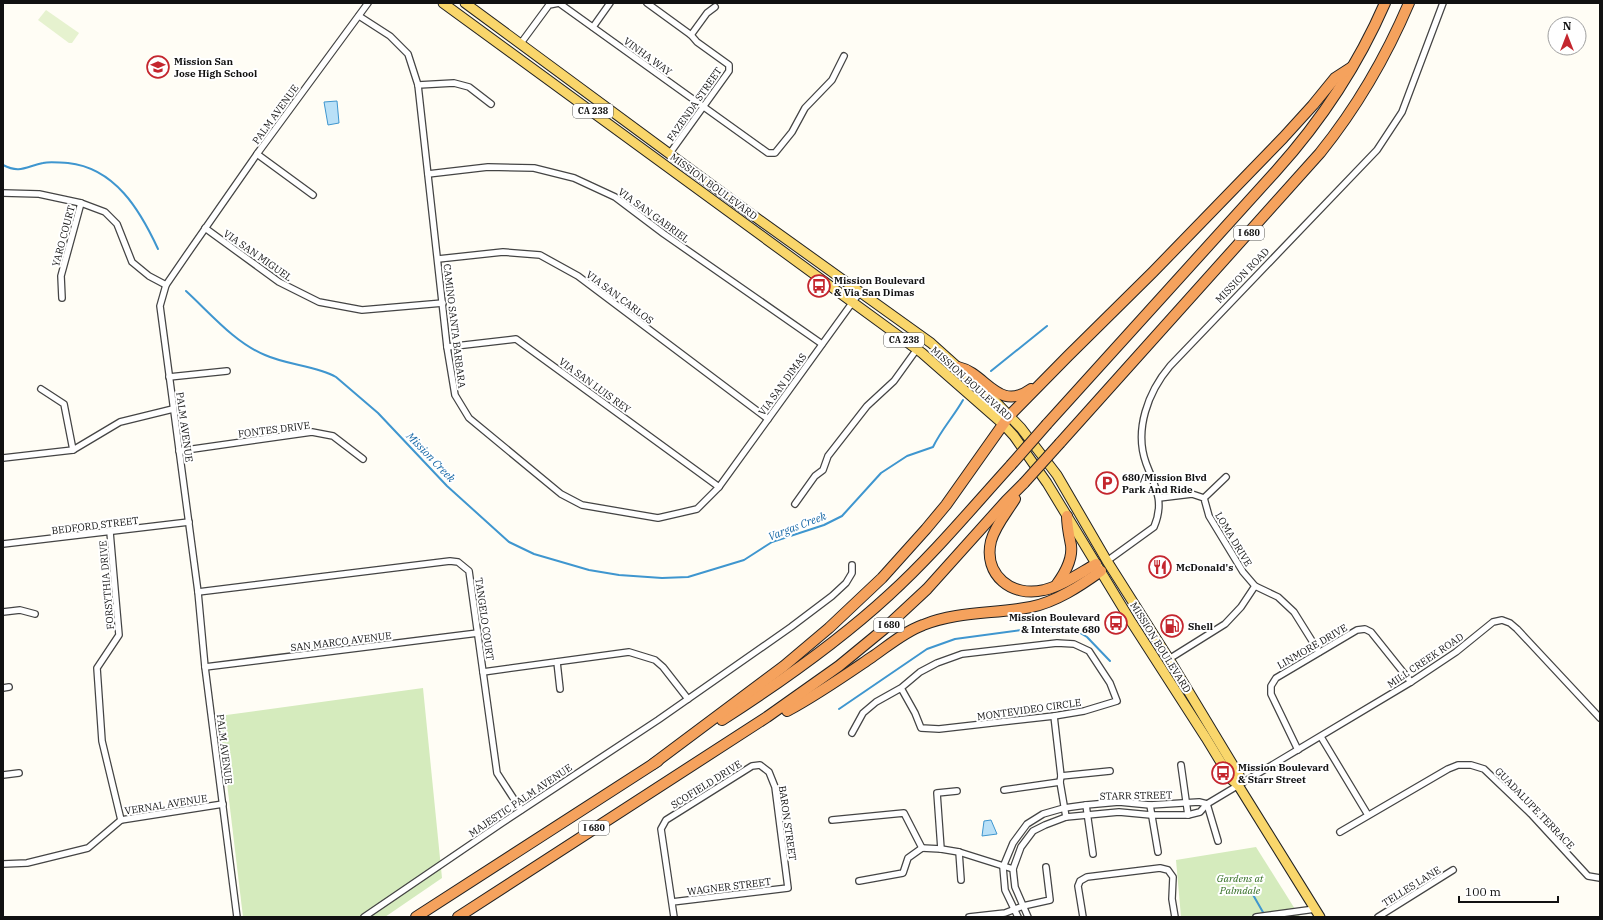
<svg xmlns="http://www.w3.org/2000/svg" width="1603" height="920" font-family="'IBM Plex Serif',serif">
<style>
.green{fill:#d5ebbd}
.pitch{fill:#e6f2cf}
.water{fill:#b9e0f7;stroke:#3f96cf}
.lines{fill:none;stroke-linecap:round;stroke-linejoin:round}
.stream{stroke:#3f96cf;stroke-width:2}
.minor-casing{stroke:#444;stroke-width:8}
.primary-casing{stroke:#222;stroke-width:11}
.motorway-casing{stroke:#222;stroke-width:12}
.minor{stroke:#fff;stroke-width:5.5}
.primary{stroke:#f9d66b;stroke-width:9}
.motorway{stroke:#f5a25d;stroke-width:10}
.motorway-bridge-casing{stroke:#222;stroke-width:12;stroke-linecap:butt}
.motorway-bridge{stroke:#f5a25d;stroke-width:10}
.labels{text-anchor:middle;stroke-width:4;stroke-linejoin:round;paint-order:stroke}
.shield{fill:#fff;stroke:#585858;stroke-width:1}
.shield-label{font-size:9px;font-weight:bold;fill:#111}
.street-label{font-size:10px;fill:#111;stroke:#fff}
.poi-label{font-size:10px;font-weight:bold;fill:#111;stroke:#fff;text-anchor:start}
.park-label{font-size:10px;font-style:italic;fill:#2f6b1f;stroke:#fff}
.water-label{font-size:11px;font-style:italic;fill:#1768a6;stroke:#fff}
</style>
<rect width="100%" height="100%" fill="#fffdf5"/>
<g class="green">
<polygon points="423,688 442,878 385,917 243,917 219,716"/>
<polygon points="1256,847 1300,917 1181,917 1176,860"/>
</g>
<polygon class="pitch" points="46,10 79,33 72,43 69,43 38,20"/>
<g class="water">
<polygon points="337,101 339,123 328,125 324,102"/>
<polygon points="991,820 997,834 982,836 984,821"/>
</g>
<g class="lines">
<g class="stream">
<path d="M 3,165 C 20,174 27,166 43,163 C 51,161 60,163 68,163 C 115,168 140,210 158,249"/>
<path d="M 186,291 C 210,313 235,343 265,355 C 287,365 317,366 336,377 L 378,413 L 447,486 L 509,542 L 534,554 L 589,570 L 619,575 L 662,578 L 688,577 L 744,560 L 772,542 L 824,525 L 842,516 L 881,473 L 907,456 L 933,447 C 941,430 954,416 963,400"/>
<polyline points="991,371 1047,326"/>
<polyline points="839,709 927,649 955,639 1037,628 1064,627 1075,630 1087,637 1110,661"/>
<polyline points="1252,893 1264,914"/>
</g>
<g class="minor-casing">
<g id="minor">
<polyline points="647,3 691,35 697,42 729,65 729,71 670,153"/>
<polyline points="359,16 390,36 408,54 418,85 447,347 455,395 469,418 561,494 582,505 658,518 697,509 719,487 860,292"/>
<polyline points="593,27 610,3"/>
<polyline points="691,35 707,13 715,7"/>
<polyline points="521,43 549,5 559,3 768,153 775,153 792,132 805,108 832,80 844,56"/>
<polyline points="418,85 454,83 469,87 491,104"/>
<polyline points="257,154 313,195"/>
<polyline points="428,174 488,167 534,168 574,178 615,197 664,234 822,344"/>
<polyline points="3,193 39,194 81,203 105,212 117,224 132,262 149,276 166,285"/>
<polyline points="205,228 279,282 319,302 362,310 443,303"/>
<polyline points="438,259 503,252 540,255 578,276 768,419"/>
<polyline points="62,298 61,276 81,203"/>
<polyline points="447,347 516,339 719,487"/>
<polyline points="169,377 227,371"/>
<polyline points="41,389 64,404 73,450"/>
<polyline points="179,451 312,432 333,436 363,459"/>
<polyline points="3,458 73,450 120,422 173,409"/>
<polyline points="1159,498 1192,494 1204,498 1209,516 1243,572 1255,586 1278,597 1294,612 1319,652"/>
<polyline points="1204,498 1226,477"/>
<polyline points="795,504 815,476 823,470 828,456 867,406 894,381 917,349"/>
<polyline points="110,532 119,635 97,668 102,741 121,820"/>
<polyline points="3,544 189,522"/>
<path d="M 1107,561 L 1154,527 C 1165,501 1155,487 1146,463 C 1134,430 1148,392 1170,366 L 1377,150 L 1402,112 L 1443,3"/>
<polyline points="198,592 450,561 458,562 469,571 483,672 629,652 655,660 663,667 688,699"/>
<polyline points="3,612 20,610 35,614"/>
<polyline points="1169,659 1225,624 1241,607 1255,586"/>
<polyline points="557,662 560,689"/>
<polyline points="205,667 478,633"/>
<polyline points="483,672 497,773 521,810"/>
<polyline points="3,688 9,687"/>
<polyline points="1054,716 1061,776 1060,782 1066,817"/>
<polyline points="852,733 863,713 876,702 901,688 920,672 937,663 962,654 1057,643 1074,644 1089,651 1110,683 1117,701 1084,711 1054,716 939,729 921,728 915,713 901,688"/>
<polyline points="1321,737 1368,815"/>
<polyline points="1298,750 1271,694 1271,686 1276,678 1357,630 1365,629 1371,632 1411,682"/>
<polyline points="1181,765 1188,815"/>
<polyline points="3,775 19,773"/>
<polyline points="1061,776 1110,771"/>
<polyline points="1004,790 1060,782"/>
<polyline points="1207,804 1218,841"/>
<polyline points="1086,805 1093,854"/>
<polyline points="1150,805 1158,852"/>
<polyline points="832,820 904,813 922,848"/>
<polyline points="1340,832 1448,769 1458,765 1471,765 1484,769 1531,814 1588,876 1600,878"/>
<polyline points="922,848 941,849 959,852 1013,869"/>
<polyline points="941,849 937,793 957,791"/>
<polyline points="959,852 961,880"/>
<polyline points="3,864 27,863 88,848 121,820 223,804"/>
<polyline points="859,881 903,873 908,858 922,848"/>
<polyline points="672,902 788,888 775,787 769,772 760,765 752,766 666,820 661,829 674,917"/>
<polyline points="237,917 205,667 198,592 160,306 166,285 188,253 257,154 368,3"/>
<polyline points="364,917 502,823 658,720 791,627 832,596 846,583 852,573 852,565"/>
<polyline points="969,917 1005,913 1023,906 1050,900 1046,867"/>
<polyline points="1018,917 1005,890 1003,867 1013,843 1027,824 1043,814 1064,808 1086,805 1119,802 1150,805 1199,802 1207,804"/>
<polyline points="1028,917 1015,887 1013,869 1021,847 1033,831 1045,825 1066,817 1119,812 1151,815 1188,815 1200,812 1207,804 1411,682 1456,652 1493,622 1502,620 1510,623 1517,629 1600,718"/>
<polyline points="1083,917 1078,886 1080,881 1087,877 1160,868 1168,870 1173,877 1172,899 1175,917"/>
<polyline points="1256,917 1315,909"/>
<polyline points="1378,917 1453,870"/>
</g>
</g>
<g class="primary-casing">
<g id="primary">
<polyline points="443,3 922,353 1003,424 1014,436 1047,483 1132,623 1206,738 1231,779 1238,785 1320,917"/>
<polyline points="465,3 747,211 931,343 991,397 1021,428 1057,475 1107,561 1169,659 1239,775 1238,785"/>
</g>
</g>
<g class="motorway-casing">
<g id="motorway">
<path d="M 958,367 C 986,373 998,413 1031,389"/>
<path d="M 1047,424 L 1276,171 C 1321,121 1358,65 1385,3"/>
<path d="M 1060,443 L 1320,153 C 1357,107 1386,57 1409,3"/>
<path d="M 1015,499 C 1007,512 995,526 991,541 C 983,575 1012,598 1044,590 C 1062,586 1080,573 1096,564"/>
<path d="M 1057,584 C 1065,573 1073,559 1071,545 C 1069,535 1067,526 1067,516"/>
<path d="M 787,711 C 817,695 844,676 872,657 C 888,646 904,632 923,625 C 957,611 996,614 1031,607 C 1056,602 1080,586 1101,571"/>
<path d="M 722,720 C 781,682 838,642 889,595 C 933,555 971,509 1011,465"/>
<polyline points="653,764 784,666 829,628 882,578 926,529 946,505 1009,416 1068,356 1153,272 1283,138 1313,105 1335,78 1352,67"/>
<polyline points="416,917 658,761"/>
<polyline points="458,917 767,717 839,666 884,629 927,589 1006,501 1024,483"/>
</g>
</g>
<use href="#minor" class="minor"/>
<use href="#primary" class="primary"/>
<use href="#motorway" class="motorway"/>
<g class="motorway-bridge-casing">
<g id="motorway-bridge">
<polyline points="1011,465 1047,424"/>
<polyline points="1024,483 1060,443"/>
</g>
</g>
<use href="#motorway-bridge" class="motorway-bridge"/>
</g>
<defs>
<g id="school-ring" transform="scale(1.15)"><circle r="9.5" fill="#fff" stroke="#c4262e" stroke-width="1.5"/><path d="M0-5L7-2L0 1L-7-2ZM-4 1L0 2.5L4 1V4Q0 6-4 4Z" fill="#c4262e"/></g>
<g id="bus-ring" transform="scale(1.15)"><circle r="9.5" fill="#fff" stroke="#c4262e" stroke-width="1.5"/><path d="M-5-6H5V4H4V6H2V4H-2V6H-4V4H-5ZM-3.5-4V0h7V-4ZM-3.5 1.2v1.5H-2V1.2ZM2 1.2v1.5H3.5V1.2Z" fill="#c4262e"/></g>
<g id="parking-ring" transform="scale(1.15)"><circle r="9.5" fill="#fff" stroke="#c4262e" stroke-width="1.5"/><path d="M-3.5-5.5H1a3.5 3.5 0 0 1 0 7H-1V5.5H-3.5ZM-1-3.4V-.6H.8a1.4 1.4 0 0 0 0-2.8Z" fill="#c4262e"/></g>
<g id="restaurant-ring" transform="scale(1.15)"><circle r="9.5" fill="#fff" stroke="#c4262e" stroke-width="1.5"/><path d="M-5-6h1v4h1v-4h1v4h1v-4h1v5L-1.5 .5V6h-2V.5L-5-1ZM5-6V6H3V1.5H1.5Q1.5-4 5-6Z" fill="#c4262e"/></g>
<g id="fuel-ring" transform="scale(1.15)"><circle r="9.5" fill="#fff" stroke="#c4262e" stroke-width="1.5"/><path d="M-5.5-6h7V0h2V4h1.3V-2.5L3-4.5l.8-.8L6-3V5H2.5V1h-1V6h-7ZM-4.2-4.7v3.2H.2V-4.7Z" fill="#c4262e"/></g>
</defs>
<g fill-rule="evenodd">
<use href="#school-ring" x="158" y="67"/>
<use href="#bus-ring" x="819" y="286"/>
<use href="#parking-ring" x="1107" y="483"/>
<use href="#restaurant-ring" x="1160" y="567"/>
<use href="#bus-ring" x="1116" y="623"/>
<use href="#fuel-ring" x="1172" y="626"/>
<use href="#bus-ring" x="1223" y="773"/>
</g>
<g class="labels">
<g class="shield">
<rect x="573" y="104" width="40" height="14" rx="3"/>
<rect x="1234" y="226" width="30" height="14" rx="3"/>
<rect x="884" y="333" width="40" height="14" rx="3"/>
<rect x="874" y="618" width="30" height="14" rx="3"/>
<rect x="579" y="821" width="30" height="14" rx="3"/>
</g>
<g class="shield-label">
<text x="593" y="114">CA 238</text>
<text x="1249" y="236">I 680</text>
<text x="904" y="343">CA 238</text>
<text x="889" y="628">I 680</text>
<text x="594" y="831">I 680</text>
</g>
<g class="street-label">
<text transform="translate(648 56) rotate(36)" y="4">VINHA WAY</text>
<text transform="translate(694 104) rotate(-55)" y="4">FAZENDA STREET</text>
<text transform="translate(275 114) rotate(-54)" y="4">PALM AVENUE</text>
<text transform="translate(714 186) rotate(36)" y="4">MISSION BOULEVARD</text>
<text transform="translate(654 215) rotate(36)" y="4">VIA SAN GABRIEL</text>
<text transform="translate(63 236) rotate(-75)" y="4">YARO COURT</text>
<text transform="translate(258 255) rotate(35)" y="4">VIA SAN MIGUEL</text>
<text transform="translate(1242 275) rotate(-46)" y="4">MISSION ROAD</text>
<text transform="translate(620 297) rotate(37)" y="4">VIA SAN CARLOS</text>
<text transform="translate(455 326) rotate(83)" y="4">CAMINO SANTA BARBARA</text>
<text transform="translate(972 383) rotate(42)" y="4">MISSION BOULEVARD</text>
<text transform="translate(782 384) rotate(-54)" y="4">VIA SAN DIMAS</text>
<text transform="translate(595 385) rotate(36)" y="4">VIA SAN LUIS REY</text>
<text transform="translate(185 427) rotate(82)" y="4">PALM AVENUE</text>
<text transform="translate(274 429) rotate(-7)" y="4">FONTES DRIVE</text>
<text transform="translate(95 525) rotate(-7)" y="4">BEDFORD STREET</text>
<text transform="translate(1234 539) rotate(59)" y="4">LOMA DRIVE</text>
<text transform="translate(106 585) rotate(-95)" y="4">FORSYTHIA DRIVE</text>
<text transform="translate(485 619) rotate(82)" y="4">TANGELO COURT</text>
<text transform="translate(341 641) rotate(-7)" y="4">SAN MARCO AVENUE</text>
<text transform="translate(1312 646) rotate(-30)" y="4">LINMORE DRIVE</text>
<text transform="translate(1161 647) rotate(58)" y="4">MISSION BOULEVARD</text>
<text transform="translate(1425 660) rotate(-34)" y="4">MILL CREEK ROAD</text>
<text transform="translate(1029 709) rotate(-8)" y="4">MONTEVIDEO CIRCLE</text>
<text transform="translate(225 749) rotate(83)" y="4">PALM AVENUE</text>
<text transform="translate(706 784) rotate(-32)" y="4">SCOFIELD DRIVE</text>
<text transform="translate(1136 795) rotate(-1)" y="4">STARR STREET</text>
<text transform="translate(520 800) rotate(-34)" y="4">MAJESTIC PALM AVENUE</text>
<text transform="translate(166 804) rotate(-9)" y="4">VERNAL AVENUE</text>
<text transform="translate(1535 808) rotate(46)" y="4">GUADALUPE TERRACE</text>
<text transform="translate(788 823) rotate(82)" y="4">BARON STREET</text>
<text transform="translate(729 886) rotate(-7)" y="4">WAGNER STREET</text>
<text transform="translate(1411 886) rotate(-32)" y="4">TELLES LANE</text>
</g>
<g class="poi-label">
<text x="174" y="65">Mission San<tspan x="174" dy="12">Jose High School</tspan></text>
<text x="834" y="284">Mission Boulevard<tspan x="834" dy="12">&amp; Via San Dimas</tspan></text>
<text x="1122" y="481">680/Mission Blvd<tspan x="1122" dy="12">Park And Ride</tspan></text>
<text x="1176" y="571">McDonald's</text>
<text x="1100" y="621" text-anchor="end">Mission Boulevard<tspan x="1100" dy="12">&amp; Interstate 680</tspan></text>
<text x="1188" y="630">Shell</text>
<text x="1238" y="771">Mission Boulevard<tspan x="1238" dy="12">&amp; Starr Street</tspan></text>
</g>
<g class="park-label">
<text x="1240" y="882">Gardens at<tspan x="1240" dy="12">Palmdale</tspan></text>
</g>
<g class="water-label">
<text transform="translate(431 457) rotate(46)" y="4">Mission Creek</text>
<text transform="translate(797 526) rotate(-21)" y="4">Vargas Creek</text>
</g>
</g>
<rect width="1603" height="920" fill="none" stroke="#111111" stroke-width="8"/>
<g transform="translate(1567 36)"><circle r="19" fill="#ffffff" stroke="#a0a0a0"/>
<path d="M0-3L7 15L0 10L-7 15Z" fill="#c4262e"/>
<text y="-6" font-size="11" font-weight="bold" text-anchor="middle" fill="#111111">N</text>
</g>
<path d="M1459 896v6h99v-6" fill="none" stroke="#111111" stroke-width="2"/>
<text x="1465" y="896" font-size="12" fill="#111111" stroke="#ffffff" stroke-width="3" paint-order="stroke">100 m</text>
</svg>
